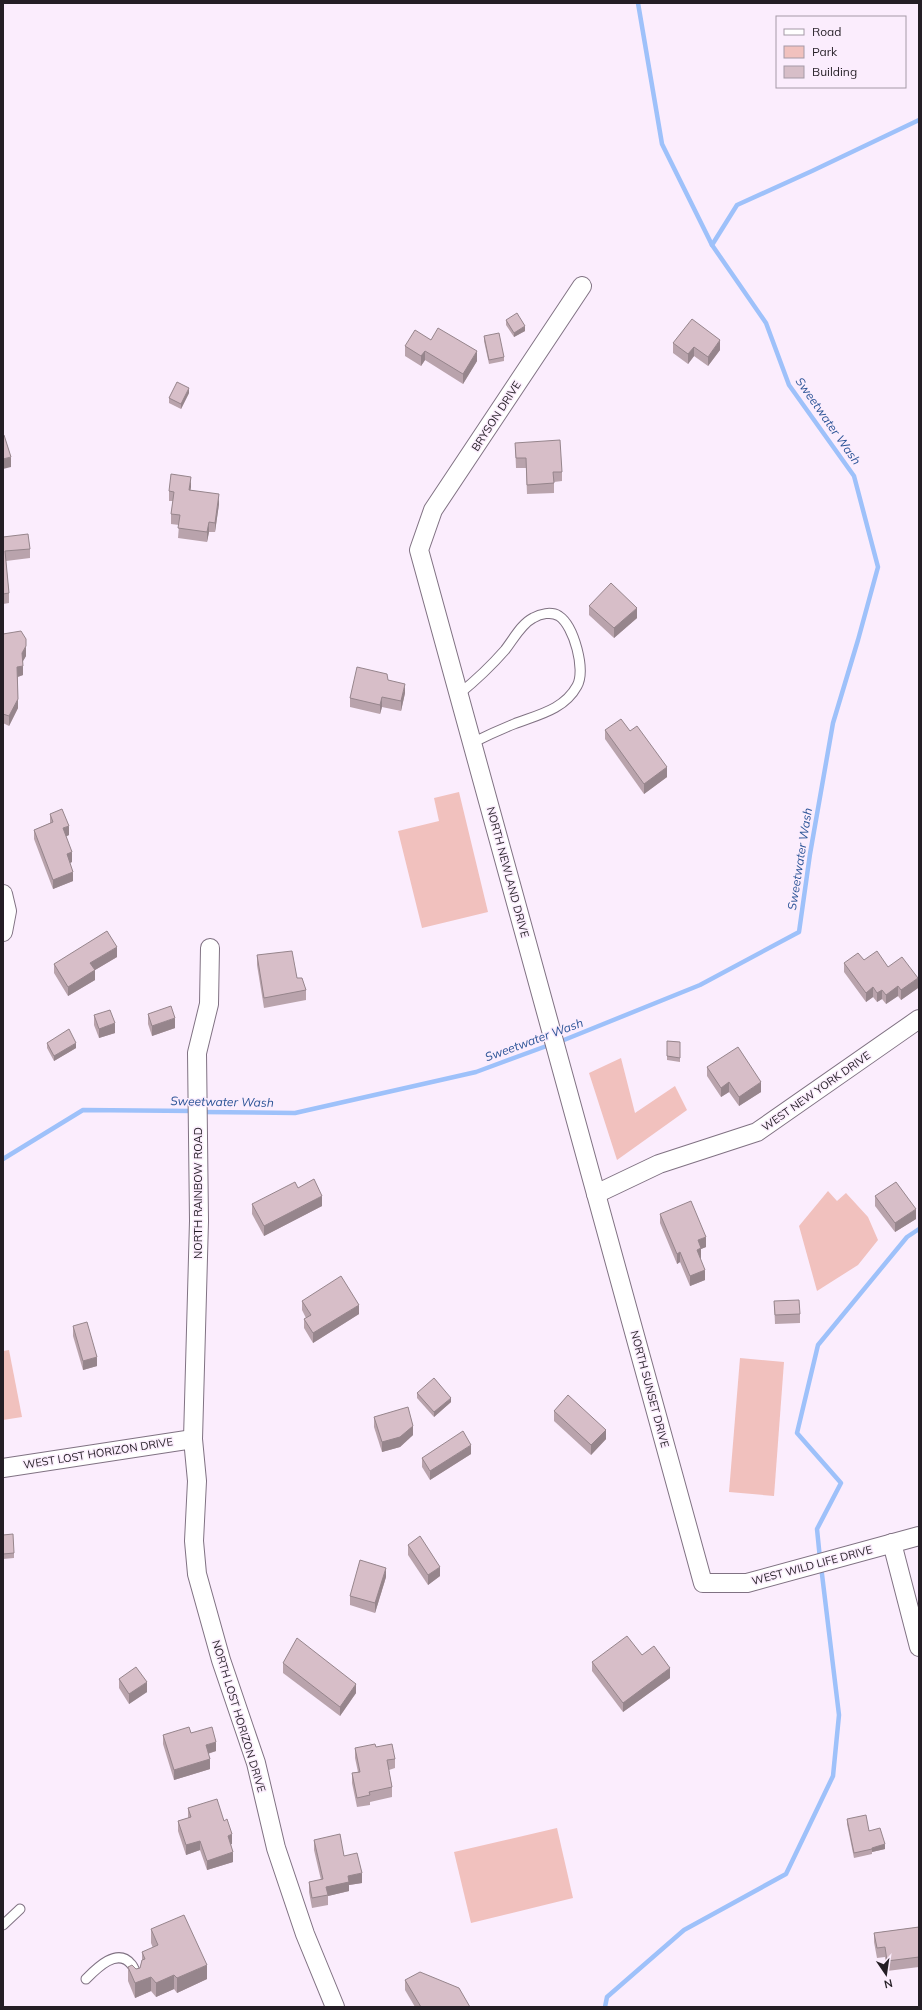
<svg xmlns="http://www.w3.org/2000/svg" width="922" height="2010" font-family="Mulish,sans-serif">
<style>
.green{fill:#f1c1be}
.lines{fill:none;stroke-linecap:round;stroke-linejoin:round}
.stream{stroke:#9ec1fa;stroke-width:4.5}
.lane-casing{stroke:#807283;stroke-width:11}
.street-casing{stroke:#807283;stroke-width:20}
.lane{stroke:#fff;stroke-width:9}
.street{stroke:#fff;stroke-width:18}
.wall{fill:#b9a3ac}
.shaded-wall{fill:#96858c}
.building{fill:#d7bec8;stroke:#96858c}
.labels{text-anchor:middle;stroke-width:3;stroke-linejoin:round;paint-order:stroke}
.street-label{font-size:11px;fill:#241e25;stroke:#fbedfd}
.water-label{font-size:12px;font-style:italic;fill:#2c5497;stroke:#fbedfd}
</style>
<rect width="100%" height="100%" fill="#fbedfd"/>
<g class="green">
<polygon points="459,792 488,912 422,928 398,831 439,821 434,798"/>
<polygon points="621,1058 635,1113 675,1086 687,1110 617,1160 589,1073"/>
<polygon points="828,1191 837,1201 846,1193 868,1217 878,1240 858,1265 817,1291 799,1226"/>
<polygon points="9,1350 22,1417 3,1420 3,1351"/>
<polygon points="740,1358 784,1362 774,1496 729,1492"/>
<polygon points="557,1828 573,1898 471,1923 454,1852"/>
</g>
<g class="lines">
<g class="stream">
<polyline points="638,3 662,144 712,245"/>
<polyline points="559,1042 700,985 799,932 810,854 833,723 858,640 878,567 854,476 789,385 766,323 712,245 737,205 812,171 919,120"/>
<polyline points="201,1112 295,1113 476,1072 552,1044"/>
<polyline points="3,1159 83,1110 194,1111"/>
<polyline points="820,1559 817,1529 841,1483 797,1433 818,1345 907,1237 919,1229"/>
<polyline points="605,2007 607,1997 684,1930 786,1874 833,1776 839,1715 821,1566"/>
</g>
<g class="lane-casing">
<g id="lane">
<path d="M 459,694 C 475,681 491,666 505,650 C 513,640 521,624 533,618 C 540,614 551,611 559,616 C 574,626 586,670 577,686 C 564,710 537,715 514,724 C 499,730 486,736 472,743"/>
<polyline points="3,1925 20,1909"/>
<path d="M 86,1979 C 96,1969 117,1947 131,1964 C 134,1967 135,1972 137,1976"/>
</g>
</g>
<g class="street-casing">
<g id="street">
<polyline points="582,286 433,510 419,550 703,1583 747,1583 919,1536"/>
<polyline points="3,894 7,911 3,932"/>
<polyline points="210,948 209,1004 197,1053 199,1221 193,1439 197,1481 194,1541 197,1574 221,1660 256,1763 276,1848 305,1934 335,2007"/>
<polyline points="596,1194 659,1164 757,1132 919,1019"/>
<polyline points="3,1468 193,1439"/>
<polyline points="892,1543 919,1647"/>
</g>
</g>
<use href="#lane" class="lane"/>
<use href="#street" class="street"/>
</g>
<g class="wall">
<polygon points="506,320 525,331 514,337 506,325"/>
<polygon points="484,336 504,357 504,361 489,364 484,341"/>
<polygon points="431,340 477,361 463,384 425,360 421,366 405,356 405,346"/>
<polygon points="673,343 720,350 708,366 694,356 688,364 673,353"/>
<polygon points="189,393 181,409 169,403 169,398"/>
<polygon points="515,443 562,472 562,481 554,482 554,493 527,494 526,468 516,468"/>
<polygon points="191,487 190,490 219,504 215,532 209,532 207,542 178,538 179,525 171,524 171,514 173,501 169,501 169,491"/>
<polygon points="3,537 30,549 30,558 6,561 9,593 9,603 3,604"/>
<polygon points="589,606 637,618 614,638 589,615"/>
<polygon points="3,634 26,656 22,662 23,675 18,677 18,708 9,726 3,723"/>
<polygon points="405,693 401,711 382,707 380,714 350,707 350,698"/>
<polygon points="605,730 630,731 667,777 644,794 605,739"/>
<polygon points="50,814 69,835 66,836 72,862 70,863 73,881 53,889 34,839 34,830 50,823"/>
<polygon points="257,955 297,978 306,990 306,1000 264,1008 257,965"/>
<polygon points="117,957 95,970 95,980 68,996 54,973 54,964"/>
<polygon points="864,960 888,967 918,988 901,1000 898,996 886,1004 882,999 877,1002 873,997 866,1002 844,972 844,963"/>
<polygon points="148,1014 175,1028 152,1036 148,1024"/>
<polygon points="94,1015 115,1033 99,1038 94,1025"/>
<polygon points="667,1041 680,1042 680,1062 667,1060"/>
<polygon points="47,1043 76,1048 54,1061 47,1048"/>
<polygon points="707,1067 761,1092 739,1106 729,1092 721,1097 707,1076"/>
<polygon points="298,1188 322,1206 264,1236 252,1214 252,1204"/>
<polygon points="875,1196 916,1219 895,1232 875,1206"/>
<polygon points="660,1214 706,1247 701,1249 701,1258 700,1258 705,1280 690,1286 680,1262 677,1264 660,1223"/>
<polygon points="302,1301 359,1314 313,1343 304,1328 304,1319 306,1318 302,1310"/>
<polygon points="774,1301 800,1314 800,1323 775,1324"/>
<polygon points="73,1326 97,1366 83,1370 73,1336"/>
<polygon points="417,1393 451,1402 434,1417 417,1398"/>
<polygon points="554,1411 606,1439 591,1455 554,1421"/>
<polygon points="374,1417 413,1435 400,1447 382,1452 374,1427"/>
<polygon points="471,1454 430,1480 422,1467 422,1458"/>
<polygon points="3,1535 14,1553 14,1558 3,1559"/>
<polygon points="408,1545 440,1576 428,1585 408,1555"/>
<polygon points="386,1577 375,1613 350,1605 350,1596"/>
<polygon points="642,1655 670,1678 623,1712 592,1671 592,1662"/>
<polygon points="283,1663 356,1693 340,1716 283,1673"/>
<polygon points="119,1679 147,1692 129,1704 119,1688"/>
<polygon points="191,1733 216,1751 208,1754 210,1769 174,1780 163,1744 163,1735"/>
<polygon points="376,1747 395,1759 395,1768 389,1770 392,1787 392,1797 370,1802 370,1805 357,1807 352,1783 352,1773 358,1772 355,1758 355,1748"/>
<polygon points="188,1808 224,1821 232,1844 231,1844 233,1862 207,1870 200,1850 186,1855 178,1831 178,1821 188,1818"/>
<polygon points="847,1819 869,1831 885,1849 872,1852 872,1854 854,1858 847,1824"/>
<polygon points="314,1840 344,1856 362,1883 349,1885 349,1891 328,1896 328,1905 312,1908 309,1892 309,1882 321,1880 314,1850"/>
<polygon points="919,1927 919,1967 887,1971 885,1957 877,1958 874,1942 874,1933"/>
<polygon points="151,1929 207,1979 177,1993 174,1989 156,1997 151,1991 135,1998 128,1981 128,1967 136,1969 140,1968 142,1960 142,1952 153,1948 151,1943"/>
<polygon points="405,1980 470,2007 415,2007 405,1990"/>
</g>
<g class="shaded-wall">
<polygon points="525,326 525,331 514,337 514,333"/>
<polygon points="720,340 720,350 708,366 708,357"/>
<polygon points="694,347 694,356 688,364 688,354"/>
<polygon points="425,351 425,360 421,366 421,356"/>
<polygon points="477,351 477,361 463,384 463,374"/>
<polygon points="189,388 189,393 181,409 181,404"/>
<polygon points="11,457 11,467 3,469 3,459"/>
<polygon points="191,477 191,487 189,499 189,490"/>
<polygon points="219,494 219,504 215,532 215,523"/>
<polygon points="209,522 209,532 207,542 207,532"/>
<polygon points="637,608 637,618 614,638 614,628"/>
<polygon points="26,646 26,656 22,663 22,653"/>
<polygon points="23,666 23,675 17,677 17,667"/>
<polygon points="405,684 405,693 401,711 401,701"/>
<polygon points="382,697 382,707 380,714 380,705"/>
<polygon points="18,699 18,708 9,726 9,716"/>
<polygon points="667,767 667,777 644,794 644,784"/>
<polygon points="69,826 69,835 63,838 63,828"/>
<polygon points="72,852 72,862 67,864 67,854"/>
<polygon points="73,872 73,881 53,889 53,880"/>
<polygon points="117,947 117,957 90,973 90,963"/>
<polygon points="95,970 95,980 68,996 68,987"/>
<polygon points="918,978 918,988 901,1000 901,990"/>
<polygon points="898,986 898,996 886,1004 886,995"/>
<polygon points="873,987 873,997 866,1002 866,993"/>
<polygon points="882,990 882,999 877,1002 877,993"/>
<polygon points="175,1018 175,1028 152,1036 152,1026"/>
<polygon points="115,1023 115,1033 99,1038 99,1029"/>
<polygon points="76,1043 76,1048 54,1061 54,1056"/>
<polygon points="729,1082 729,1092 721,1097 721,1088"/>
<polygon points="761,1082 761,1092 739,1106 739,1097"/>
<polygon points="322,1196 322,1206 264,1236 264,1226"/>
<polygon points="916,1209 916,1219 895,1232 895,1223"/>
<polygon points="706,1237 706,1247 701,1249 701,1258 697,1259 697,1250 698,1240"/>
<polygon points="680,1252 680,1262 677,1264 677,1254"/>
<polygon points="705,1270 705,1280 690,1286 690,1276"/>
<polygon points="359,1305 359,1314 313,1343 313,1333"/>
<polygon points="97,1357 97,1366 83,1370 83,1361"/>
<polygon points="451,1398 451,1402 434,1417 434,1412"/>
<polygon points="413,1426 413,1435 400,1447 382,1452 382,1442"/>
<polygon points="606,1430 606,1439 591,1455 591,1445"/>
<polygon points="471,1445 471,1454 430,1480 430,1471"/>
<polygon points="440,1567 440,1576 428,1585 428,1575"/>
<polygon points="386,1568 386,1577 375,1613 375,1603"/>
<polygon points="670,1668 670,1678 623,1712 623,1703"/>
<polygon points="147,1682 147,1692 129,1704 129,1694"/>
<polygon points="356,1684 356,1693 340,1716 340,1707"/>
<polygon points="216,1742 216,1751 206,1754 206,1745"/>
<polygon points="210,1759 210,1769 174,1780 174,1770"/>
<polygon points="232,1834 232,1844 228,1845 228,1836"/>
<polygon points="200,1841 200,1850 186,1855 186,1845"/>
<polygon points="885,1844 885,1849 872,1852 872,1848"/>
<polygon points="233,1852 233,1862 207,1870 207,1861"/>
<polygon points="362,1873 362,1883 349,1885 349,1891 328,1896 326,1887 348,1876"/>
<polygon points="207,1965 207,1979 177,1993 177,1978"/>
<polygon points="174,1975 174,1989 156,1997 156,1983"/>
<polygon points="151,1977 151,1991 135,1998 135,1983"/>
</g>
<g class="building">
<polygon points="517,313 525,326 514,333 506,320"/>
<polygon points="692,319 720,340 708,357 694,347 688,354 673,343"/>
<polygon points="438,328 477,351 463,374 425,351 421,356 405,346 415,330 431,340"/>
<polygon points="499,333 504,357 489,360 484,336"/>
<polygon points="177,382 189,388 181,404 169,398"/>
<polygon points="3,435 4,435 11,457 3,459"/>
<polygon points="560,440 562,472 553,472 554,483 527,485 526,458 516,458 515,443"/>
<polygon points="171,474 191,477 189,490 219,494 215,523 209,522 207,532 178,528 180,515 171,514 174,492 169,491"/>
<polygon points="28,534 30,549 5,551 9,593 3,594 3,537"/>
<polygon points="611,583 637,608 614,628 589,606"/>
<polygon points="21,631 26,639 26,646 22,653 23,666 17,667 18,699 9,716 3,714 3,634"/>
<polygon points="357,667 387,674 388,680 405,684 401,701 382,697 380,705 350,698"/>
<polygon points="621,719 630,731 637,726 667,767 644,784 605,730"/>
<polygon points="62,809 69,826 63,828 72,852 67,854 73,872 53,880 34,830 53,822 50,814"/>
<polygon points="107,931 117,947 90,963 95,970 68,987 54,964"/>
<polygon points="292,951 297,978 302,978 306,990 264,998 257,955"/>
<polygon points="877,951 888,967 902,957 918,978 901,990 898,986 886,995 882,990 877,993 873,987 866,993 844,963 858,953 864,960"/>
<polygon points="171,1006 175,1018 152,1026 148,1014"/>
<polygon points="110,1010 115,1023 99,1029 94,1015"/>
<polygon points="69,1029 76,1043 54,1056 47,1043"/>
<polygon points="667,1041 680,1042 680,1058 667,1056"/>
<polygon points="738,1047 761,1082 739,1097 729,1082 721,1088 707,1067"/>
<polygon points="314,1179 322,1196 264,1226 252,1204 295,1182 298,1188"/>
<polygon points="896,1182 916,1209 895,1223 875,1196"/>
<polygon points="691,1201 706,1237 698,1240 701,1248 697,1250 705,1270 690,1276 680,1252 677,1254 660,1214"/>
<polygon points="341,1276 359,1305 313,1333 304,1319 311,1315 302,1301"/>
<polygon points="799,1300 800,1314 775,1315 774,1301"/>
<polygon points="87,1322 97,1357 83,1361 73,1326"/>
<polygon points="434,1378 451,1398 434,1412 417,1393"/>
<polygon points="568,1395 606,1430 591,1445 554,1411"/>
<polygon points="408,1407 413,1426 400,1437 382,1442 374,1417"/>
<polygon points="463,1431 471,1445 430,1471 422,1458"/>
<polygon points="13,1534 14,1553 3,1554 3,1535"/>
<polygon points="420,1536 440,1567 428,1575 408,1545"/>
<polygon points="360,1560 386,1568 375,1603 350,1596"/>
<polygon points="627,1636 642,1655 654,1646 670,1668 623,1703 592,1662"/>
<polygon points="297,1638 356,1684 340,1707 283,1663"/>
<polygon points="136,1667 147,1682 129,1694 119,1679"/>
<polygon points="189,1727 191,1733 212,1727 216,1742 206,1745 210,1759 174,1770 163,1735"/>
<polygon points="375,1744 376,1747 392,1744 395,1759 387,1760 392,1787 369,1792 370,1795 357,1798 352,1773 360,1772 355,1748"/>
<polygon points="217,1799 224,1821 227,1819 232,1834 228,1836 233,1852 207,1861 200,1841 186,1845 178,1821 191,1817 188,1808"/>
<polygon points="866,1815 869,1831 880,1828 885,1844 872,1848 872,1849 854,1853 847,1819"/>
<polygon points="340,1834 344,1856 357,1853 362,1873 348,1876 349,1882 326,1887 328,1895 312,1898 309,1882 323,1879 314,1840"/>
<polygon points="184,1915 207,1965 177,1978 174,1975 156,1983 151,1977 135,1983 128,1967 132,1965 136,1969 140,1968 142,1960 145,1959 142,1952 158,1945 151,1929"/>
<polygon points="919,1927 919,1957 887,1961 885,1947 877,1948 874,1933"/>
<polygon points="420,1972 459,1988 470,2007 421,2007 405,1980"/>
</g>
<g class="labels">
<g class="street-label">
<text transform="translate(496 416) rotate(-57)" y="4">BRYSON DRIVE</text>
<text transform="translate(508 872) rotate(75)" y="4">NORTH NEWLAND DRIVE</text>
<text transform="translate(816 1091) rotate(-35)" y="4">WEST NEW YORK DRIVE</text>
<text transform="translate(198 1193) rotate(-90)" y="4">NORTH RAINBOW ROAD</text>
<text transform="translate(650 1389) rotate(75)" y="4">NORTH SUNSET DRIVE</text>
<text transform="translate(98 1453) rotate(-9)" y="4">WEST LOST HORIZON DRIVE</text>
<text transform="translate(812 1565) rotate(-15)" y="4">WEST WILD LIFE DRIVE</text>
<text transform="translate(239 1716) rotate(73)" y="4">NORTH LOST HORIZON DRIVE</text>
</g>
<g class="water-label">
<text transform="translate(828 421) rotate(55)" y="4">Sweetwater Wash</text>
<text transform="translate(800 859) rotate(-81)" y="4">Sweetwater Wash</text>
<text transform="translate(534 1040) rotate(-20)" y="4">Sweetwater Wash</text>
<text transform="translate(222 1102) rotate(1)" y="4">Sweetwater Wash</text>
</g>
</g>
<rect width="922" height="2010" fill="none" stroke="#241e25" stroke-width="8"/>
<rect x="776" y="16" width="130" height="72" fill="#fbedfd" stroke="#a59aa7"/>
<rect x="784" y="29" width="20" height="6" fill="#ffffff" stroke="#a59aa7"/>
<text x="812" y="36" font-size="12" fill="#241e25">Road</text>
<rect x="784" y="46" width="20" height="12" fill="#f1c1be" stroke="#a59aa7"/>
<text x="812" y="56" font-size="12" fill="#241e25">Park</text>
<rect x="784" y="66" width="20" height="12" fill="#d7bec8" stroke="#a59aa7"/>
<text x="812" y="76" font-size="12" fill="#241e25">Building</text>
<g transform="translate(886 1974) rotate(167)" stroke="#fbedfd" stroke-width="3" paint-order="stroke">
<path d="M0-3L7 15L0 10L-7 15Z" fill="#241e25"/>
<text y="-6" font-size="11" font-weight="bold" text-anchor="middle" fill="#241e25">N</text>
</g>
</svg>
